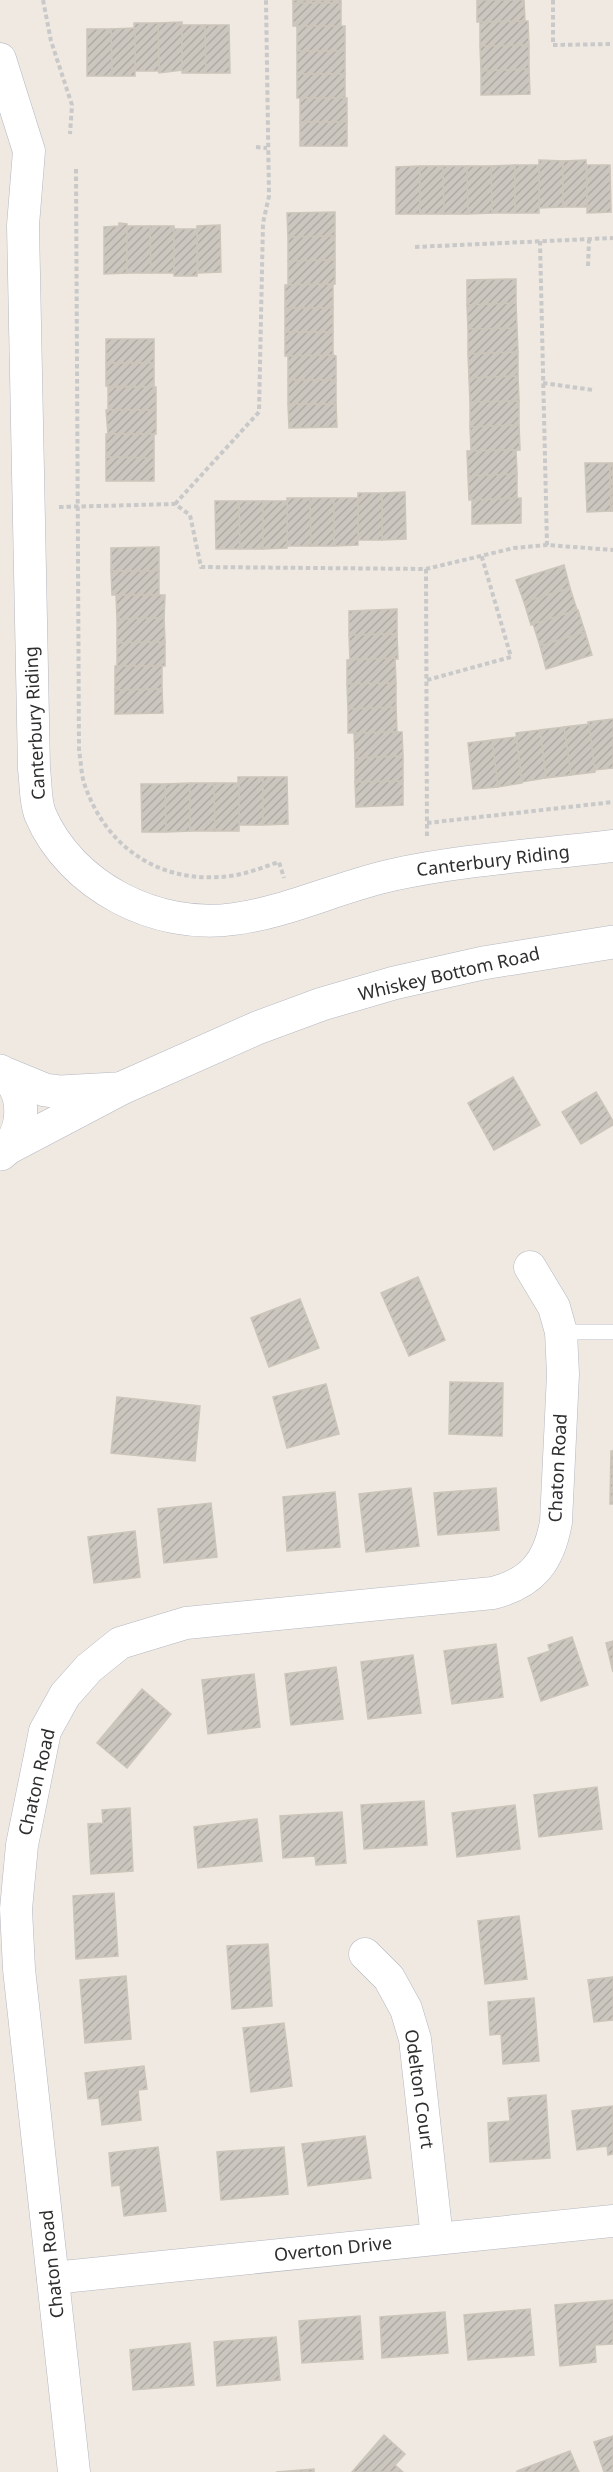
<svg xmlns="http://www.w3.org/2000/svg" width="613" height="2472" font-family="'Noto Sans',sans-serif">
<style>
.building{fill:url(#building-hatch);stroke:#cbc5ba;stroke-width:1.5}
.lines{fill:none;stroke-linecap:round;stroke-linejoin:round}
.service-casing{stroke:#b4b7c1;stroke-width:16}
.minor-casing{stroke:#b4b7c1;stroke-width:33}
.tertiary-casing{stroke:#b4b7c1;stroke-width:34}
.path{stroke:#c9c9c9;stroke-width:4;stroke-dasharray:4.5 3;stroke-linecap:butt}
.service{stroke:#fff;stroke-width:15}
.minor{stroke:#fff;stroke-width:32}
.tertiary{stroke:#fff;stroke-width:33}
.labels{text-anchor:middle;stroke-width:5;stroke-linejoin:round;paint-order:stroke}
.street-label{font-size:18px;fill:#2e2e2e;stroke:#fff}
</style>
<defs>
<pattern id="building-hatch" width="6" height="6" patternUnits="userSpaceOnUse" patternTransform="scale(1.5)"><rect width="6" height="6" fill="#cbc7bf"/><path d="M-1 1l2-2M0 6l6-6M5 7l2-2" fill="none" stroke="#afaba4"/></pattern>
</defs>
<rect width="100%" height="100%" fill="#efe9e1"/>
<g class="building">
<rect x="293" y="0" width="48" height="3"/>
<polygon points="477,0 524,0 525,21 477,22"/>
<polygon points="293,3 341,3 341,27 293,26"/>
<polygon points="528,21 529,45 480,46 480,22"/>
<polygon points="182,22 182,70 159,73 158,23"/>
<polygon points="134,23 158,23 159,71 135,71"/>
<polygon points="182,25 205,25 206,73 182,73"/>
<polygon points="205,25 229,25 230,73 206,73"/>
<rect x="297" y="26" width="48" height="25"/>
<polygon points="135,28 135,76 112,76 111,29"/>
<polygon points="87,29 111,29 112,76 87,76"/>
<polygon points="529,45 529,69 481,71 480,46"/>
<rect x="297" y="51" width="48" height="23"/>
<polygon points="529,69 530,94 481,95 481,71"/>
<rect x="297" y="74" width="48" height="24"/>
<rect x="300" y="98" width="47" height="24"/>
<rect x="300" y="122" width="47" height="24"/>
<polygon points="539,160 563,161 563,207 539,208"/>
<polygon points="586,160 587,207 563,207 563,161"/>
<polygon points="515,165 515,213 492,213 491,166"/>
<rect x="515" y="165" width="24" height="48"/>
<polygon points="587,165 610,165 611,212 587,213"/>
<polygon points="420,166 420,214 396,214 396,167"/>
<polygon points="420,166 443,166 444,214 420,214"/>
<polygon points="443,166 467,166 468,214 444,214"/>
<polygon points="467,166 491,166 492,213 468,214"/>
<polygon points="335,212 335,236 288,237 287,213"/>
<polygon points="119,223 127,224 127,273 104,274 104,227 119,226"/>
<polygon points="220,225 221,272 198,273 197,226"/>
<polygon points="127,226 150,226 151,273 127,273"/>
<polygon points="150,226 174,226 174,273 151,273"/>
<rect x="174" y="229" width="23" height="47"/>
<polygon points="335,236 335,260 288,261 288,237"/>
<polygon points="335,260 335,284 288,285 288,261"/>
<polygon points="516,279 516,303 467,305 467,280"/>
<polygon points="333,284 333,308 285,308 285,285"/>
<polygon points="516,303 517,328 468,329 467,305"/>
<rect x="285" y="308" width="48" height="24"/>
<polygon points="517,328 518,352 468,354 468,329"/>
<polygon points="285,332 333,332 333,355 285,356"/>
<rect x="106" y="339" width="48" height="24"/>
<polygon points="518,352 518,376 469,378 468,354"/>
<polygon points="333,355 336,356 336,380 288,380 288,356"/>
<polygon points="106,363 154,363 154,387 106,386"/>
<polygon points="518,376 519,401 470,402 469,378"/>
<rect x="288" y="380" width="48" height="24"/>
<rect x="108" y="387" width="48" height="23"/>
<polygon points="519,401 519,425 470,427 470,402"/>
<polygon points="288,404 336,404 337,427 289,428"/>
<polygon points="106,410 156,410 156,434 108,434"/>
<polygon points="519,425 520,450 471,451 470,427"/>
<polygon points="106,434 154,434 154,458 106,457"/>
<polygon points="516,450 517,474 468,476 467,451"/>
<polygon points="106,457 154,458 154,481 106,481"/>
<polygon points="585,463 610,463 611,511 587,512"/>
<polygon points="610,463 613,463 613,511 611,511"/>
<polygon points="517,474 517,498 469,500 468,476"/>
<polygon points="405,492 406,539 382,540 382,493"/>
<rect x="358" y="493" width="24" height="47"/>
<polygon points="287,498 310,498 311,546 287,546"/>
<polygon points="310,498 334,498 334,546 311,546"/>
<polygon points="334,498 358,498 358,545 334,546"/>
<polygon points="521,498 521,523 472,524 472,500"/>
<polygon points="215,501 239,501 240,549 216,549"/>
<polygon points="239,501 263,501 263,549 240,549"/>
<polygon points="263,501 287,501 287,548 263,549"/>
<polygon points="159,547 159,571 111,571 111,548"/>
<polygon points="564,565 570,588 524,602 516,580"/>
<polygon points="111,571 159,571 159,595 112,595"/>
<polygon points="570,588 577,610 531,625 524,602"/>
<polygon points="116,595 165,595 164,618 117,619"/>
<polygon points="397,609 397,634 349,635 349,611"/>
<polygon points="578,610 585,632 540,646 533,624"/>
<polygon points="164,618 165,642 117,643 117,619"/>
<polygon points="585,632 592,655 546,669 540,646"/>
<polygon points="397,634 398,659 350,659 349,635"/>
<polygon points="165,642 165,666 117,666 117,643"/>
<polygon points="395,658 396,683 347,684 347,660"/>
<polygon points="115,666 162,666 162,689 115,690"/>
<polygon points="396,683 396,707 348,709 347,684"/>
<polygon points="162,689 163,713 115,714 115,690"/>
<polygon points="396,707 397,732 348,733 348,709"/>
<polygon points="613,719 613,768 594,770 588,722"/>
<polygon points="589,724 595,772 571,775 564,727"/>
<polygon points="564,727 571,775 546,778 540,730"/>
<polygon points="540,730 546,778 522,782 516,733"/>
<polygon points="397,732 402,732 403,756 355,758 354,733"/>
<polygon points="516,737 522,783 498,787 492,740"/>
<polygon points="492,740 498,787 473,789 468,743"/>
<polygon points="403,756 403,781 355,782 355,758"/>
<polygon points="238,777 263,777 263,825 239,825"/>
<polygon points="263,777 287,777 288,824 263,825"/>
<polygon points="403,781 403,805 356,807 355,782"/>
<polygon points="190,783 190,831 166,832 165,784"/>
<polygon points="190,783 214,783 215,831 190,831"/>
<polygon points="214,783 239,783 239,831 215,831"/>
<polygon points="141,784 165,784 166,832 142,832"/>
<polygon points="513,1077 540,1125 494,1150 468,1103"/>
<polygon points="596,1092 613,1121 613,1125 581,1144 562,1112"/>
<polygon points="418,1277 445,1340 409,1356 381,1293"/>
<polygon points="300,1299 319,1348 269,1367 251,1318"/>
<polygon points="450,1382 503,1383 502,1436 449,1434"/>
<polygon points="326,1384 339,1434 287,1448 273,1397"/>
<polygon points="117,1397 200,1406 195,1461 111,1453"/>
<polygon points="611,1451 613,1451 613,1504 610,1504"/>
<polygon points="411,1488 419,1546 366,1552 359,1494"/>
<polygon points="496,1488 499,1530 438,1535 434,1493"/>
<polygon points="335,1492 340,1547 287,1551 283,1497"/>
<polygon points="211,1503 217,1557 164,1563 158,1509"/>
<polygon points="135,1531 140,1577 94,1583 88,1537"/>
<polygon points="572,1637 588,1685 541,1701 528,1658 550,1651 548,1645"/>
<polygon points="613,1641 613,1672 606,1643"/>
<polygon points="496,1644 503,1697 452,1704 444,1651"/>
<polygon points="413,1655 421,1713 368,1719 361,1662"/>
<polygon points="336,1667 343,1719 291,1725 285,1674"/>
<polygon points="254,1674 260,1727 208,1734 202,1680"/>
<polygon points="142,1689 171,1714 127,1768 97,1743"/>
<polygon points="597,1787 602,1829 539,1837 534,1795"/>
<polygon points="424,1801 427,1845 364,1849 361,1805"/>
<polygon points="515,1805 520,1849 457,1857 452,1813"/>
<polygon points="130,1808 133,1871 91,1874 88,1824 103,1823 102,1810"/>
<polygon points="342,1812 346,1863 316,1865 315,1856 283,1858 280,1816"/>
<polygon points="257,1819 262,1861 198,1868 194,1827"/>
<polygon points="114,1893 118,1956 76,1959 73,1896"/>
<polygon points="519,1916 527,1979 485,1984 478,1921"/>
<polygon points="268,1944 272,2006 232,2009 227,1946"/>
<polygon points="126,1976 131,2039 85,2043 80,1980"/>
<polygon points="613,1977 613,2020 594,2022 588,1980"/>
<polygon points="534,1998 539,2061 503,2064 501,2034 490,2035 488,2002"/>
<polygon points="284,2023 292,2086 251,2092 243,2028"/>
<polygon points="144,2066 147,2089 138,2090 141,2120 102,2125 99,2098 88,2099 85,2073"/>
<polygon points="546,2095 550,2158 490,2162 488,2123 510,2121 508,2098"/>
<polygon points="613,2106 613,2154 608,2155 607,2146 577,2150 572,2111"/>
<polygon points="365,2136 371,2178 308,2186 302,2144"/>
<polygon points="158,2147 166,2211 124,2216 120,2185 112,2186 109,2153"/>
<polygon points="284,2147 288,2194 221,2200 217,2152"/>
<polygon points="613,2300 613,2344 595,2345 596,2362 560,2366 555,2305"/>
<polygon points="530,2309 534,2355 468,2360 464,2315"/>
<polygon points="445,2312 448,2353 382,2358 380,2317"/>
<polygon points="360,2316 363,2359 302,2363 299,2321"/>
<polygon points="276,2337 280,2380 217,2386 214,2342"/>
<polygon points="190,2343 194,2385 133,2390 130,2350"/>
<polygon points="384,2435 405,2454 395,2465 403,2472 352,2472"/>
<polygon points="613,2436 613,2472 604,2472 594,2442"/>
<polygon points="570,2451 579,2472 517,2472 517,2471"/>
<polygon points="314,2469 314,2472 276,2472"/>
</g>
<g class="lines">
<g class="service-casing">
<polyline id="service" points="561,1332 613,1332"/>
</g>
<g class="minor-casing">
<g id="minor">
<path d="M 0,59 L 29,151 L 23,225 L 34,769 C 36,783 35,801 40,814 C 71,887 157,930 234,919 C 288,912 338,887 392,875 C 464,859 540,855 613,846"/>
<polyline points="365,1954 389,1978 406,2009 415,2039 437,2238"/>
<polyline points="53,2278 613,2221"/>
<path d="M 74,2472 L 19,1969 L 16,1909 L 22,1845 L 45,1731 L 65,1695 L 89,1668 L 120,1643 L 186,1623 L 493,1593 C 532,1583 549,1562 556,1522 L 563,1374 L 561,1332 L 554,1307 L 530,1267"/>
</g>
</g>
<g class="tertiary-casing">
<g id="tertiary">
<path d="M 0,1071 C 28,1089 27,1133 1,1154"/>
<polyline points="6,1074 45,1090 61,1092 115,1089"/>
<polyline points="8,1148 122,1088 257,1028 322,1004 394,983 483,963 613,942"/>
</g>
</g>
<g class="path">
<polyline points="43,0 51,41 72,105 70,134"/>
<polyline points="553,0 553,45 613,44"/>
<polyline points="256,147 267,148"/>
<path d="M 76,169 L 79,751 C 81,761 81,773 84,783 C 106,849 162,885 230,876 C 247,874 263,867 279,862 L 284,878"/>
<polyline points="540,241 547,545"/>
<polyline points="415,247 613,238"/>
<polyline points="588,266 589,240"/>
<polyline points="543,383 593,390"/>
<polyline points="175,504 259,412 263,223 269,196 266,0"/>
<polyline points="59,507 175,504 190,515 201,567 426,569 514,548 547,545 613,550"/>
<polyline points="426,569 427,839"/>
<polyline points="427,680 511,657 481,554"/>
<polyline points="427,823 613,802"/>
</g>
<use href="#service" class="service"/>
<use href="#minor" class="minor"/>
<use href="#tertiary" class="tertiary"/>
</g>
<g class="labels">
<g class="street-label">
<text transform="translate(35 723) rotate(-93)" y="6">Canterbury Riding</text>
<text transform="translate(493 861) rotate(-7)" y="6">Canterbury Riding</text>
<text transform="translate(449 974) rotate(-13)" y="6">Whiskey Bottom Road</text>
<text transform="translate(558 1468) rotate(-87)" y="6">Chaton Road</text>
<text transform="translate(37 1782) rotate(-77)" y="6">Chaton Road</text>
<text transform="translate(419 2089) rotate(82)" y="6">Odelton Court</text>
<text transform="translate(333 2249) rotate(-6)" y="6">Overton Drive</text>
<text transform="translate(52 2264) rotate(-96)" y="6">Chaton Road</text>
</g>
</g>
</svg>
